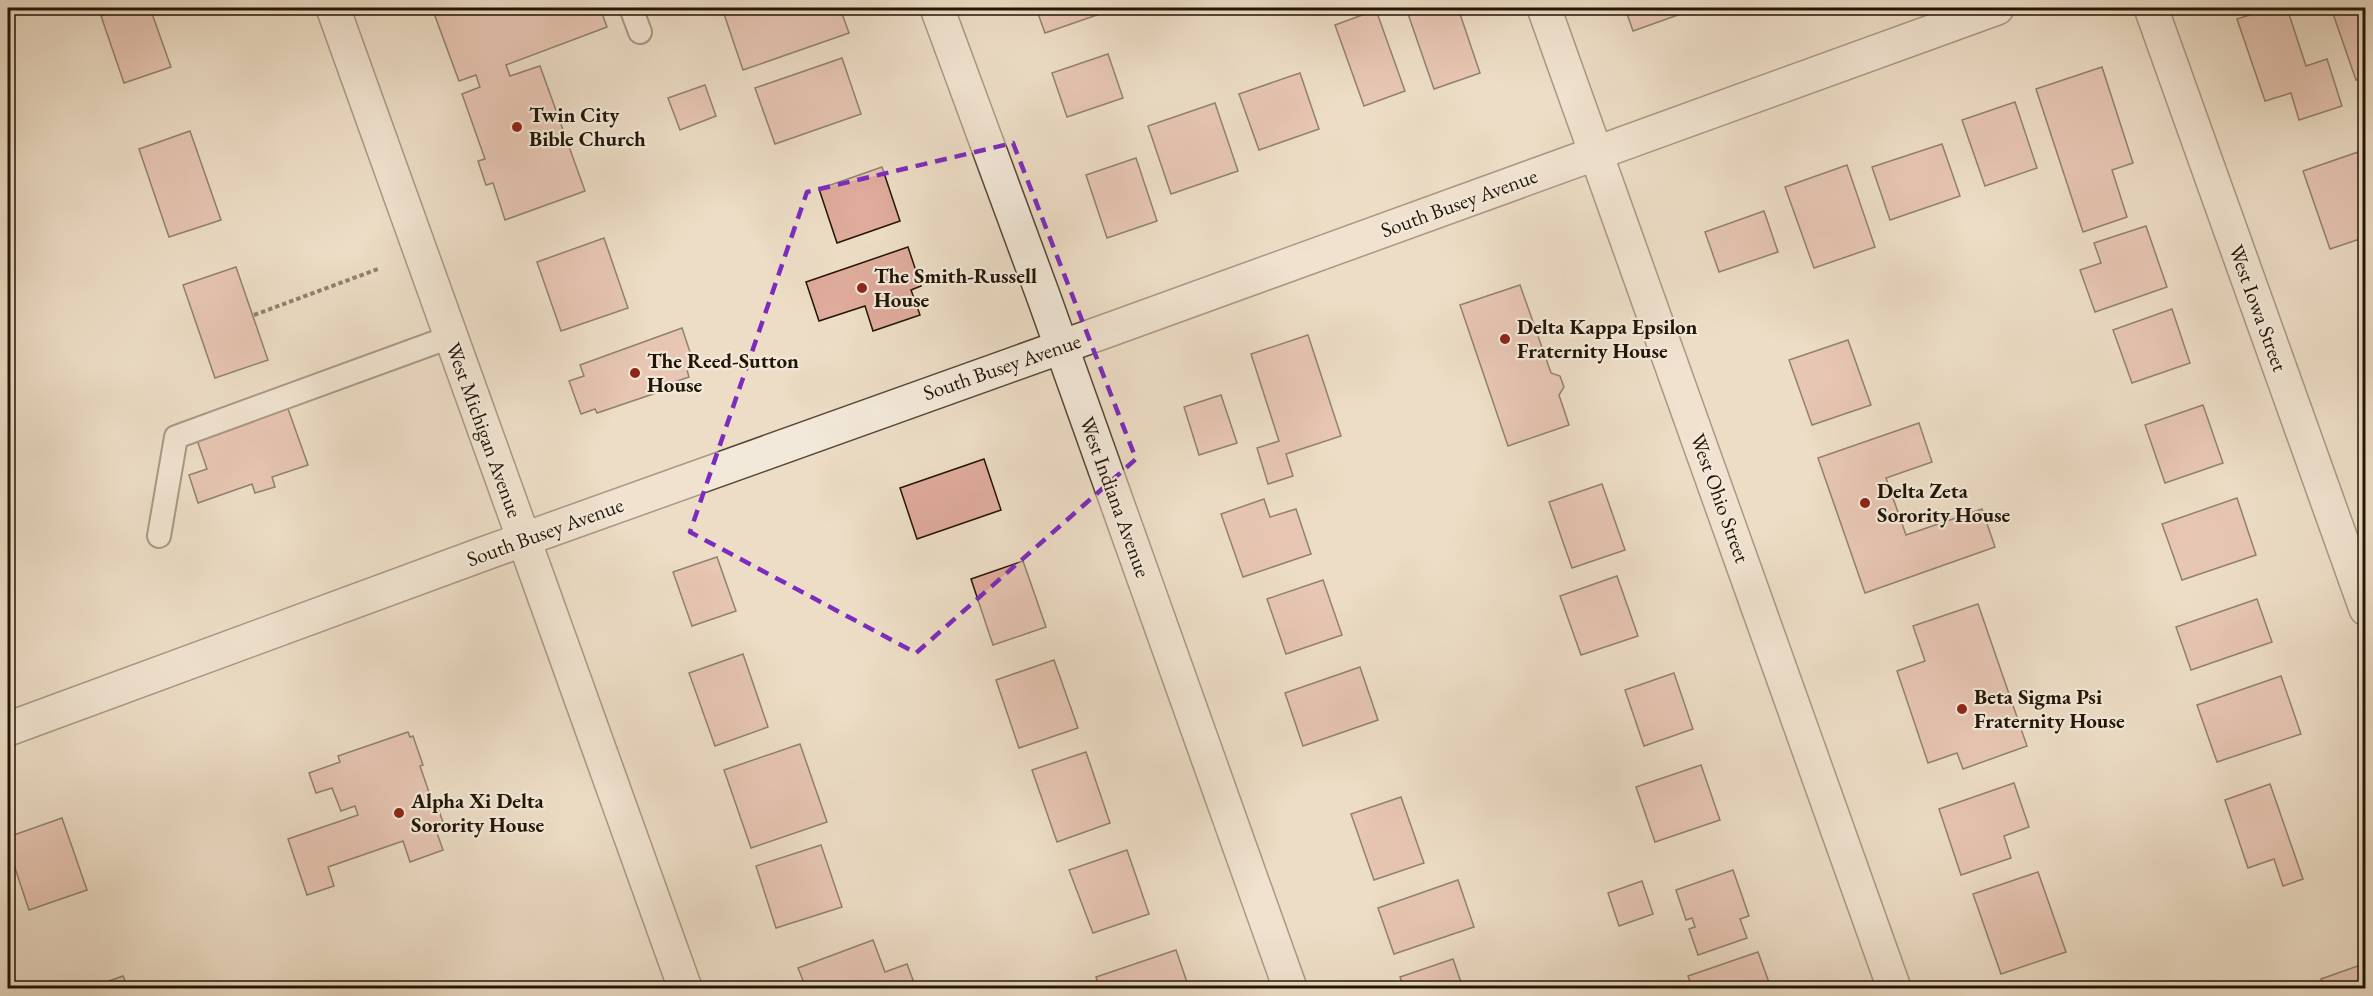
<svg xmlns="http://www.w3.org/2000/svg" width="2373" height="996" font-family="'EB Garamond',serif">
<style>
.building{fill:#dfab9c;stroke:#221505;stroke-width:1.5}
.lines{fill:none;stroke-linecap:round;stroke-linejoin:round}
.service-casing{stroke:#554735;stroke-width:26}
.minor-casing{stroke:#554735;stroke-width:36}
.path{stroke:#221505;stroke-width:4;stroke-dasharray:4.5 3;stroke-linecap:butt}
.service{stroke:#f3e9da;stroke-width:22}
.minor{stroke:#f3e9da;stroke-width:33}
.marked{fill:none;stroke:#7b2cbf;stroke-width:4.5;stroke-dasharray:12 8;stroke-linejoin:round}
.poi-dot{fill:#8f2418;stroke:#f3e9da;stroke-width:2}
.labels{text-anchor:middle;stroke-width:4.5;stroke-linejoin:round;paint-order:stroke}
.poi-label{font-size:21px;font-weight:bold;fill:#221505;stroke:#f3e9da;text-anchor:start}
.street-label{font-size:21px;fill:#221505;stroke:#f3e9da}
</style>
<rect width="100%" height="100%" fill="#edddc6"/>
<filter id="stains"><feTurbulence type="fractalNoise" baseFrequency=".00333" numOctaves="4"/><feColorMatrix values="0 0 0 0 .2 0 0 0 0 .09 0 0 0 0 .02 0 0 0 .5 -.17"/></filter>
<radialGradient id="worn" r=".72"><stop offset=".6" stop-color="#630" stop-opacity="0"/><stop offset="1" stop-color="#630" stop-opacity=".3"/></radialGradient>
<g class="building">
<polygon points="127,8 150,8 171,67 124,83 101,16"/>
<polygon points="432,8 600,8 607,27 506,65 510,76 540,66 585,191 505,220 493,183 486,185 478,161 485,159 462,94 480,87 476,75 459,81"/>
<polygon points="722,8 840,8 849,33 743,70"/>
<polygon points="1036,8 1117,8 1045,33"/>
<polygon points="1406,8 1458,8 1480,73 1434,89"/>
<polygon points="1625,8 1687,8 1689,11 1633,31"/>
<polygon points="2272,8 2287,8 2306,66 2327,59 2342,106 2299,120 2291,93 2265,101 2237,19"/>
<polygon points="2331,8 2366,8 2366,77 2356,80"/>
<polygon points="1376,10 1405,91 1364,106 1335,25"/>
<polygon points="1108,54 1123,98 1067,117 1052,73"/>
<polygon points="842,58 861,114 775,144 755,88"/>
<polygon points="2102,67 2133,163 2112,170 2127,217 2083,232 2036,89"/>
<polygon points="1300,73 1319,129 1259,150 1239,94"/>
<polygon points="705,85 716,116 680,130 668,98"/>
<polygon points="2015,102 2037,168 1985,186 1962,120"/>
<polygon points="1215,103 1238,171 1171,194 1148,126"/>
<polygon points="190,131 221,220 169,237 139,149"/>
<polygon points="1942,144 1960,196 1890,220 1872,167"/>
<polygon points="2361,151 2366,163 2366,237 2330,249 2303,171"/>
<polygon points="1136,158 1157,221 1107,238 1086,175"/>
<polygon points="1847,165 1875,247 1814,268 1785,187"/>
<polygon points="882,167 900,221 837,243 819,189"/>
<polygon points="1764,211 1778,252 1719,272 1705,232"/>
<polygon points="2146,226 2167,287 2095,312 2080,270 2101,263 2094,243"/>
<polygon points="604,238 628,308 561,331 537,262"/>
<polygon points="908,247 921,286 911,290 920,315 873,331 865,306 819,321 806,282"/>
<polygon points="236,267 268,360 215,378 183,285"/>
<polygon points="1520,285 1551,373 1560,376 1564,387 1559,395 1569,425 1508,446 1460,305"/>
<polygon points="2172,309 2190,363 2132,383 2113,330"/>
<polygon points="682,328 695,367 687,370 689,377 657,388 659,392 597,413 595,409 581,414 569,381 584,376 580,365"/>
<polygon points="1308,335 1341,436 1286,454 1293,476 1268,484 1257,448 1279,441 1251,354"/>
<polygon points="1848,340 1871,405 1812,425 1789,360"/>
<polygon points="1221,395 1237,443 1199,455 1184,407"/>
<polygon points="2203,405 2223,463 2165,483 2145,425"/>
<polygon points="287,406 308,465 272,477 275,487 255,493 252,484 198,503 189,475 207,469 196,437"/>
<polygon points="1919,423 1932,462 1886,478 1906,535 1982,509 1995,547 1865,593 1818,458"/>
<polygon points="984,459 1001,510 917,539 900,488"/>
<polygon points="1602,484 1625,550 1572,568 1549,502"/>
<polygon points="2237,498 2256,555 2182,580 2162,524"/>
<polygon points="1264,499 1270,517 1296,509 1311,554 1243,577 1221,514"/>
<polygon points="717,557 736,611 692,626 673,572"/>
<polygon points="1023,561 1046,627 993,645 971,579"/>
<polygon points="1617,576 1638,636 1581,655 1560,596"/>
<polygon points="1323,580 1342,635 1286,654 1267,599"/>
<polygon points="2257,599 2272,642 2191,670 2176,627"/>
<polygon points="1978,604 2027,746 1963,769 1957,753 1928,763 1897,671 1925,661 1913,626"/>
<polygon points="743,654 768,727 715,746 689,673"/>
<polygon points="1054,660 1078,728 1019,748 996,680"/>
<polygon points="1360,667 1378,720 1303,746 1285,693"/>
<polygon points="1674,673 1693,729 1644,746 1625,690"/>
<polygon points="2281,676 2301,734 2217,762 2197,705"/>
<polygon points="408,732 410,737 413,736 423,765 420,766 432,801 435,800 443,822 440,823 442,828 436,830 443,850 410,862 403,841 328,867 334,886 307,895 288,839 358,815 355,806 341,811 332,788 316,793 309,773 340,762 338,756"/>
<polygon points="800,744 827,822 751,848 724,770"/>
<polygon points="1086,752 1110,823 1057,842 1032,770"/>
<polygon points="1701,765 1720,820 1655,842 1636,787"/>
<polygon points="2014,783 2029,827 2004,836 2011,858 1961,875 1939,809"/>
<polygon points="2270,784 2303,879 2283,886 2274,859 2248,868 2225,800"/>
<polygon points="1401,797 1424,863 1374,880 1351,814"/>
<polygon points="62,818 87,890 29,910 8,847 8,837"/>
<polygon points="821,845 842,907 776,928 756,866"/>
<polygon points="1127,850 1149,914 1093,933 1069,870"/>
<polygon points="1733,870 1749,916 1740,919 1747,938 1698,955 1689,929 1695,927 1692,918 1686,920 1676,890"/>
<polygon points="2038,872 2066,952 2001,974 1973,894"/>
<polygon points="1458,880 1474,927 1394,954 1378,908"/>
<polygon points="1642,881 1653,914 1619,926 1608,893"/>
<polygon points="873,940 885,972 907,964 916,988 806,988 798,968"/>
<polygon points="1176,950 1189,988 1100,988 1096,977"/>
<polygon points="1758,952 1771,988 1692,988 1688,976"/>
<polygon points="1453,959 1463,988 1404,988 1400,977"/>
<polygon points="2366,963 2366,988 2324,988 2321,979"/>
<polygon points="123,976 128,988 89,988"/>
</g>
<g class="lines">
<g class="service-casing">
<g id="service">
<polyline points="631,8 640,32"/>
<polyline points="159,536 176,437 450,337"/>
</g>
</g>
<g class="minor-casing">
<g id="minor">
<polyline points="333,8 685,988"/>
<polyline points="937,8 1044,298 1290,988"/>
<polyline points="1544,8 1894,988"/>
<polyline points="2151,8 2366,609"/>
<polyline points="8,729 483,554 1106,331 1997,8"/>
</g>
</g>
<polyline class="path" points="254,315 378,269"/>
<use href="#service" class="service"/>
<use href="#minor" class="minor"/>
</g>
<path d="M0 0H2373V996H0ZM 1013,143 L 1136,459 L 916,653 L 690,532 L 807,192 Z" fill="#edddc6" fill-opacity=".55" fill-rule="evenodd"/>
<path class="marked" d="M 1013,143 L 1136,459 L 916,653 L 690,532 L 807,192 Z"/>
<g class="poi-dot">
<circle cx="517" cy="127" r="6"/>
<circle cx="862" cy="288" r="6"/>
<circle cx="1505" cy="339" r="6"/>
<circle cx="635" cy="373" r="6"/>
<circle cx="1865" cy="503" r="6"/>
<circle cx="1962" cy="709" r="6"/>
<circle cx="399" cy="813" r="6"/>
</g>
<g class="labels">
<g class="poi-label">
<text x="529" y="122">Twin City<tspan x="529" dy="24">Bible Church</tspan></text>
<text x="874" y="283">The Smith-Russell<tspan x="874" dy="24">House</tspan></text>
<text x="1517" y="334">Delta Kappa Epsilon<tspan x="1517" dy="24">Fraternity House</tspan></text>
<text x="647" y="368">The Reed-Sutton<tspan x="647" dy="24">House</tspan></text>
<text x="1877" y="498">Delta Zeta<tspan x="1877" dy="24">Sorority House</tspan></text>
<text x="1974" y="704">Beta Sigma Psi<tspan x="1974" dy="24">Fraternity House</tspan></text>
<text x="411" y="808">Alpha Xi Delta<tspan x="411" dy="24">Sorority House</tspan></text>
</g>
<g class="street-label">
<text transform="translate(1459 203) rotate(-20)" y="7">South Busey Avenue</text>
<text transform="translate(2258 308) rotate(70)" y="7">West Iowa Street</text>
<text transform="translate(1002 367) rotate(-19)" y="7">South Busey Avenue</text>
<text transform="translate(484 430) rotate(70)" y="7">West Michigan Avenue</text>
<text transform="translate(1115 497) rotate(70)" y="7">West Indiana Avenue</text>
<text transform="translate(1720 498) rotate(70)" y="7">West Ohio Street</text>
<text transform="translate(545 532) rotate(-20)" y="7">South Busey Avenue</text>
</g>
</g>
<rect width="2373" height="996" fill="none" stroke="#edddc6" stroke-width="30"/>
<rect x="9" y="9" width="2355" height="978" fill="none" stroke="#221505" stroke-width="3"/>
<rect x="15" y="15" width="2343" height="966" fill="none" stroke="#221505" stroke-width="1.5"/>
<rect width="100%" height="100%" filter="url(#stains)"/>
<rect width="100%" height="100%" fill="url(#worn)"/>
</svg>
